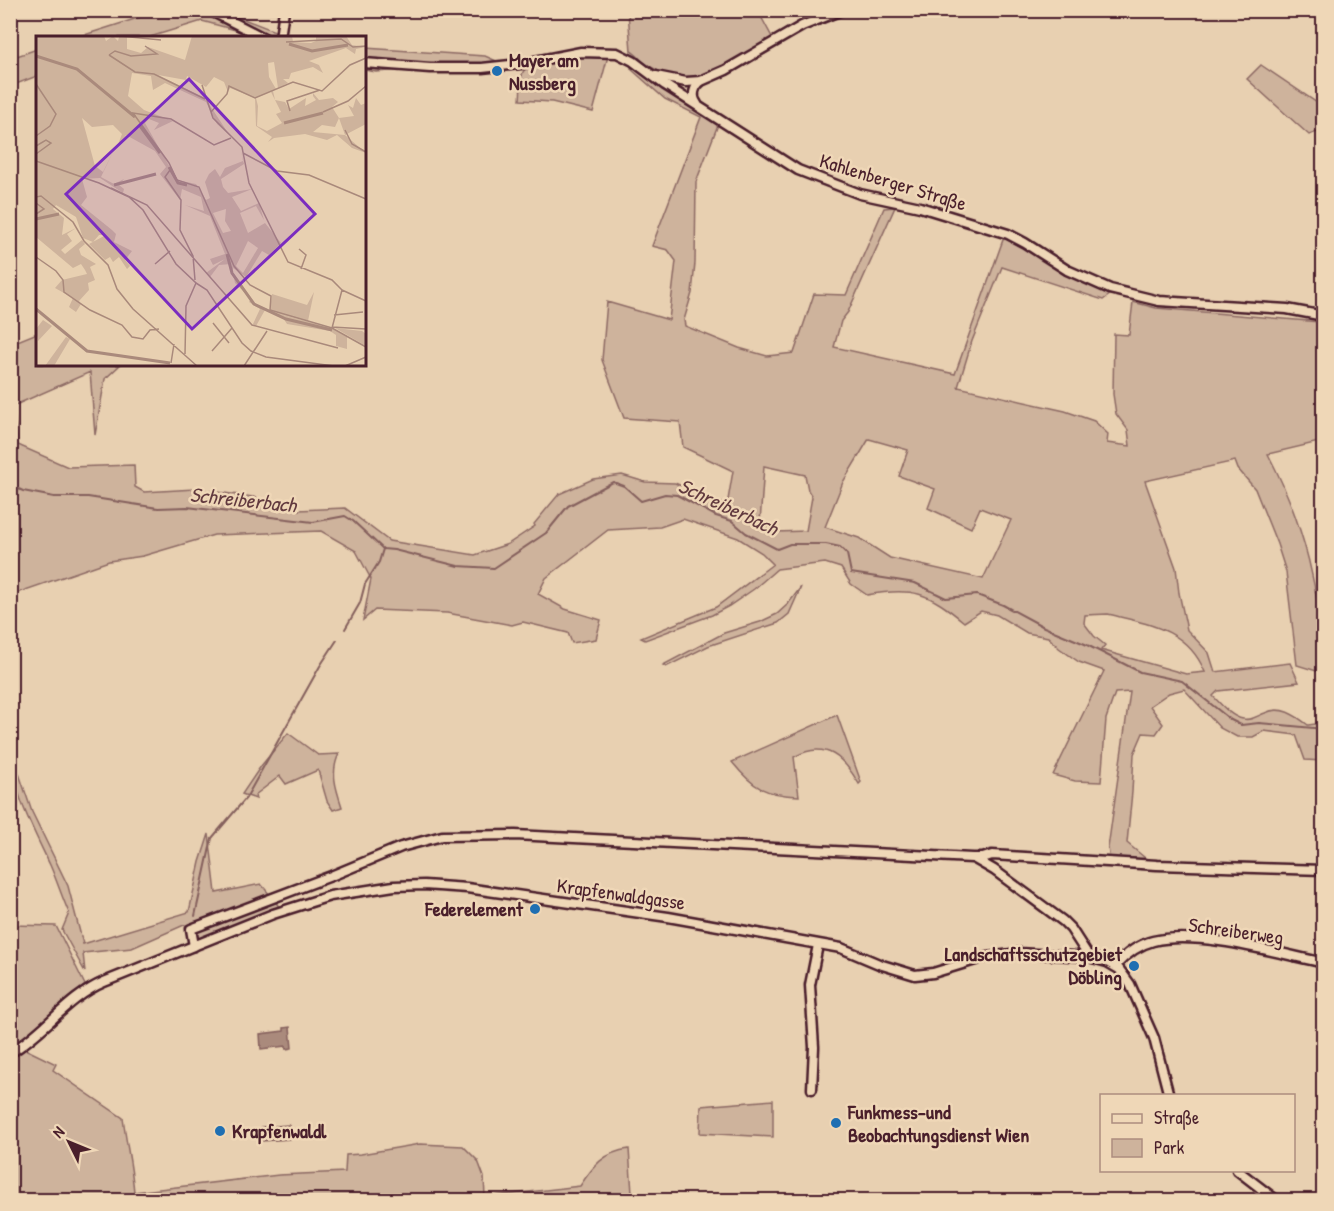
<svg xmlns="http://www.w3.org/2000/svg" width="1334" height="1211" font-family="'Patrick Hand',sans-serif">
<style>
.green{fill:#ceb39c;stroke:#8c6964;stroke-width:1.5;fill-rule:evenodd}
.water{fill:#aa8a7c;stroke:#845f5c;stroke-width:1.5}
.lines{fill:none;stroke-linecap:round;stroke-linejoin:round}
.stream{stroke:#845f5c;stroke-width:2}
.minor-casing{stroke:#4a1f2b;stroke-width:13}
.minor{stroke:#efd7b7;stroke-width:8}
.poi-dot{fill:#1f6fb2;stroke:#efd7b7;stroke-width:2}
.labels{text-anchor:middle;stroke-width:5;stroke-linejoin:round;paint-order:stroke}
.poi-label{font-size:20px;font-weight:bold;fill:#4a1f2b;stroke:#efd7b7;text-anchor:start}
.street-label{font-size:20px;fill:#4a1f2b;stroke:#efd7b7}
.water-label{font-size:21px;font-style:italic;fill:#623a3f;stroke:#efd7b7}
.inset-river{fill:none;stroke:#aa8a7c;stroke-width:3}
.inset-road{fill:none;stroke:#a9897b;stroke-width:1.5}
.view{fill:#7b2cbf;fill-opacity:0.15;stroke:#7b2cbf;stroke-width:3}
.inset-edge{fill:none;stroke:#4a1f2b;stroke-width:3}
</style>
<rect width="100%" height="100%" fill="#e8d0b1"/>
<filter id="ink" filterUnits="userSpaceOnUse"><feTurbulence type="fractalNoise" baseFrequency=".0167" numOctaves="2"/><feDisplacementMap in="SourceGraphic" scale="12" xChannelSelector="R" yChannelSelector="G"/><feConvolveMatrix kernelMatrix="1 2 1 2 8 2 1 2 1" color-interpolation-filters="sRGB"/></filter>
<g filter="url(#ink)">
<g class="green">
<polygon points="163,10 223,11 290,37 253,37 243,32 202,21 150,37 75,38"/>
<path d="M 628,11 L 758,11 L 773,39 C 731,63 697,94 649,66 C 642,62 638,55 631,51 Z"/>
<polygon points="365,48 485,56 501,63 376,72 365,70"/>
<polygon points="37,49 37,76 11,86 11,58"/>
<path d="M 587,55 L 608,56 L 593,112 L 552,102 L 520,100 C 521,92 520,79 523,72 C 529,61 575,57 587,55 Z"/>
<path d="M 632,64 L 719,122 L 696,182 L 695,263 L 692,293 L 684,320 L 685,326 L 739,348 L 767,356 L 794,353 L 814,294 L 846,295 L 884,208 L 895,207 L 848,312 L 841,321 L 834,347 L 955,374 L 1004,237 L 1020,244 L 1068,275 L 1111,294 L 1103,300 L 1002,267 L 972,341 L 958,387 L 1065,411 L 1094,421 L 1108,434 L 1107,443 L 1130,446 L 1128,430 L 1116,414 L 1113,394 L 1114,334 L 1129,335 L 1133,302 L 1156,308 L 1320,322 L 1324,381 L 1323,441 L 1268,454 C 1303,521 1323,597 1323,673 L 1297,665 L 1286,572 L 1277,544 L 1255,489 L 1238,469 L 1235,461 L 1145,481 L 1176,568 L 1179,593 L 1187,630 L 1209,653 L 1215,672 L 1290,663 L 1299,682 L 1218,691 L 1213,696 C 1221,704 1231,717 1243,719 C 1251,721 1257,716 1265,713 C 1281,705 1295,715 1308,725 L 1323,723 L 1323,761 L 1305,760 L 1296,735 L 1264,731 L 1253,737 L 1237,737 L 1220,728 L 1184,689 L 1169,693 L 1150,706 L 1163,724 L 1156,734 L 1143,733 L 1134,754 L 1132,792 L 1127,843 L 1150,862 L 1110,859 L 1108,848 L 1130,692 L 1115,693 L 1106,719 L 1101,782 L 1075,781 L 1053,775 L 1104,671 L 1079,662 L 1059,648 L 1048,637 L 1027,633 L 997,615 L 981,611 L 964,622 C 928,592 913,587 867,595 L 851,584 L 841,568 L 825,563 L 777,569 L 754,589 L 729,606 L 712,615 L 645,640 L 641,638 L 716,607 L 773,564 L 762,553 L 738,538 L 683,519 L 660,527 L 608,530 L 546,578 L 538,594 L 565,609 L 601,620 L 596,639 L 572,643 L 568,633 L 523,622 L 512,625 L 447,613 L 375,610 L 363,620 L 371,579 L 356,551 L 321,531 L 214,535 L 143,556 L 109,561 L 11,595 L 10,344 L 37,333 L 38,364 L 120,365 L 105,379 L 95,435 L 90,372 L 13,406 L 18,445 L 68,467 L 134,465 L 135,487 L 144,492 L 195,489 L 253,497 L 298,510 L 345,508 L 389,541 L 475,555 L 508,544 L 535,526 L 534,524 L 559,494 L 593,479 L 622,475 L 645,482 L 675,483 L 727,506 L 733,471 L 683,447 L 680,422 L 624,418 L 602,360 L 607,302 L 669,320 L 676,261 L 668,250 L 652,246 L 701,117 L 665,99 L 631,69 ZM 869,439 L 908,450 L 899,476 L 935,489 L 928,508 L 971,528 L 980,508 L 1011,520 L 983,579 L 890,558 L 859,538 L 825,527 L 843,482 ZM 764,466 L 805,475 L 808,490 L 812,497 L 806,531 L 776,532 L 760,523 ZM 1108,614 C 1149,624 1187,629 1205,672 L 1186,674 L 1101,650 L 1105,645 L 1094,636 L 1084,623 L 1085,615 Z"/>
<polygon points="1261,65 1323,107 1323,130 1309,135 1247,79"/>
<polygon points="801,587 789,614 778,623 708,646 666,667 663,665 724,633 760,622 777,614 788,604"/>
<path d="M 837,715 L 861,782 L 859,784 C 844,758 826,739 794,757 L 799,796 C 765,795 753,788 732,762 Z"/>
<path d="M 288,733 L 318,755 L 339,754 C 330,772 336,789 342,807 L 333,810 L 327,801 L 318,770 L 286,784 L 280,776 L 255,795 L 256,799 L 242,794 L 261,766 Z"/>
<path d="M 10,747 L 32,812 L 68,886 L 83,944 L 189,912 L 200,862 L 209,834 L 216,893 L 261,884 L 270,895 L 195,926 L 184,925 L 132,948 L 83,953 L 85,972 L 62,930 L 69,913 C 62,897 57,881 50,865 C 33,829 11,789 10,747 Z"/>
<polygon points="274,900 280,908 199,940 196,939 199,931 205,927"/>
<polygon points="11,925 56,926 85,985 33,1033 11,1048"/>
<path d="M 25,1049 L 56,1064 L 53,1070 L 123,1118 C 126,1143 132,1167 134,1192 L 279,1175 L 345,1172 L 346,1155 L 361,1154 L 420,1144 L 463,1146 L 478,1161 L 484,1177 L 485,1197 L 580,1186 C 593,1166 604,1152 629,1149 L 632,1193 L 635,1200 L 419,1200 L 418,1196 L 412,1200 L 11,1200 L 11,1058 Z"/>
<polygon points="773,1100 773,1137 700,1133 701,1106"/>
</g>
<g class="water">
<polygon points="290,1027 292,1048 286,1049 286,1046 261,1049 260,1034 284,1031 284,1028"/>
<polygon points="289,1125 290,1139 261,1141 261,1127"/>
</g>
<g class="lines">
<g class="stream">
<polyline points="10,485 23,491 54,497 88,497 158,508 187,507 313,522 345,516 353,521 383,549 394,550 458,566 494,568 546,533 568,506 613,482 624,486 641,501 665,494 677,495 716,516 732,521 746,533 777,549 790,544 826,544 840,547 847,554 851,573 915,583 946,598 977,595 1003,605 1044,627 1085,644 1140,672 1182,681 1231,720 1241,725 1259,723 1324,729"/>
<polyline points="345,629 360,603 365,584 379,562 383,549"/>
<polyline points="195,916 212,838 246,798 320,666 337,640"/>
</g>
<g class="minor-casing">
<g id="minor">
<polyline points="209,10 264,38"/>
<polyline points="280,38 284,10"/>
<polyline points="364,63 430,68 482,68 520,64 581,52 617,53 633,61 665,85 798,170 860,194 920,207 1008,234 1025,243 1067,270 1110,289 1159,301 1287,309 1324,316"/>
<polyline points="656,76 686,82 701,81 726,70 802,26 842,10"/>
<path d="M 697,104 C 691,96 694,87 701,81"/>
<polyline points="975,859 994,870 1063,921 1071,929 1089,957"/>
<polyline points="194,946 191,929 331,876 401,847 442,836 515,835 972,858 983,858 992,855 1157,865 1324,870"/>
<path d="M 1115,966 C 1126,954 1137,945 1153,941 C 1199,930 1277,953 1324,963"/>
<path d="M 10,1053 C 44,1033 68,997 104,982 L 273,914 L 330,896 L 394,886 L 424,885 L 467,888 L 668,917 L 841,948 L 879,964 L 915,975 L 933,973 L 982,958 L 1018,953 L 1089,957 L 1107,962 L 1119,969 L 1130,984 L 1154,1038 L 1169,1096"/>
<polyline points="812,1089 814,1047 810,985 818,945"/>
<polyline points="1237,1170 1276,1200"/>
</g>
</g>
<use href="#minor" class="minor"/>
</g>
</g>
<g class="poi-dot">
<circle cx="497" cy="71" r="6"/>
<circle cx="535" cy="909" r="6"/>
<circle cx="1134" cy="966" r="6"/>
<circle cx="836" cy="1123" r="6"/>
<circle cx="220" cy="1131" r="6"/>
</g>
<g class="labels">
<g class="poi-label">
<text x="509" y="67">Mayer am<tspan x="509" dy="23">Nussberg</tspan></text>
<text x="523" y="916" text-anchor="end">Federelement</text>
<text x="1122" y="961" text-anchor="end">Landschaftsschutzgebiet<tspan x="1122" dy="23">Döbling</tspan></text>
<text x="848" y="1119">Funkmess-und<tspan x="848" dy="23">Beobachtungsdienst Wien</tspan></text>
<text x="232" y="1138">Krapfenwaldl</text>
</g>
<g class="street-label">
<text transform="translate(893 182) rotate(17)" y="7">Kahlenberger Straße</text>
<text transform="translate(621 894) rotate(8)" y="7">Krapfenwaldgasse</text>
<text transform="translate(1236 931) rotate(8)" y="7">Schreiberweg</text>
</g>
<g class="water-label">
<text transform="translate(243 500) rotate(6)" y="7">Schreiberbach</text>
<text transform="translate(728 507) rotate(25)" y="7">Schreiberbach</text>
</g>
</g>
<g transform="translate(36 36)">
<rect width="330" height="330" fill="#e8d0b1"/>
<path d="M 0,0 L 68,0 L 70,5 L 77,0 L 82,5 L 83,1 L 91,1 L 91,13 L 105,17 L 112,11 L 149,24 L 156,0 L 256,0 L 257,6 L 275,7 L 280,5 L 280,0 L 310,0 L 316,9 L 330,11 L 320,13 L 319,18 L 310,12 L 273,25 L 283,29 L 287,37 L 277,31 L 255,37 L 253,43 L 247,43 L 252,47 L 242,52 L 238,26 L 232,27 L 233,41 L 240,53 L 220,62 L 222,70 L 221,90 L 231,95 L 246,87 L 240,78 L 245,76 L 235,56 L 237,55 L 239,64 L 249,66 L 253,73 L 270,62 L 269,70 L 280,64 L 277,60 L 277,57 L 283,64 L 297,62 L 302,66 L 296,71 L 303,82 L 318,80 L 312,69 L 317,72 L 320,62 L 325,69 L 330,67 L 330,88 L 309,99 L 330,117 L 316,112 L 301,99 L 291,104 L 269,98 L 238,102 L 232,106 L 236,101 L 220,90 L 219,62 L 194,52 L 192,56 L 188,46 L 178,41 L 170,51 L 151,40 L 150,44 L 122,39 L 169,62 L 194,100 L 181,88 L 170,66 L 129,47 L 117,54 L 115,40 L 96,37 L 92,60 L 108,74 L 137,85 L 118,94 L 123,87 L 113,83 L 109,87 L 141,144 L 160,148 L 170,164 L 174,162 L 169,146 L 173,138 L 179,133 L 184,141 L 189,132 L 207,125 L 205,114 L 208,128 L 185,143 L 187,151 L 192,157 L 216,153 L 196,161 L 205,175 L 223,167 L 228,184 L 220,170 L 204,177 L 212,197 L 229,187 L 245,207 L 233,219 L 226,215 L 210,241 L 197,232 L 197,237 L 220,268 L 234,274 L 236,258 L 271,269 L 278,256 L 272,285 L 237,276 L 295,292 L 311,301 L 311,313 L 300,310 L 300,299 L 294,295 L 251,288 L 247,282 L 229,274 L 220,290 L 217,288 L 224,273 L 213,266 L 215,263 L 199,247 L 195,228 L 183,229 L 174,241 L 170,237 L 189,223 L 177,229 L 174,223 L 189,218 L 174,180 L 149,169 L 168,175 L 165,161 L 146,153 L 144,164 L 124,138 L 130,131 L 119,115 L 90,99 L 81,111 L 86,98 L 77,89 L 56,91 L 46,82 L 59,130 L 67,136 L 78,114 L 65,141 L 78,148 L 88,143 L 83,149 L 88,153 L 87,157 L 64,142 L 46,143 L 51,161 L 45,169 L 76,194 L 80,198 L 78,206 L 96,215 L 89,224 L 94,230 L 91,233 L 83,221 L 77,226 L 74,221 L 69,224 L 53,208 L 70,199 L 63,199 L 57,206 L 47,202 L 40,181 L 20,169 L 17,173 L 28,182 L 26,199 L 40,192 L 31,198 L 36,205 L 25,214 L 29,218 L 46,204 L 49,208 L 43,213 L 45,219 L 60,228 L 54,231 L 59,244 L 52,247 L 53,254 L 43,265 L 45,268 L 40,276 L 33,271 L 37,262 L 19,252 L 26,244 L 51,238 L 49,234 L 45,228 L 37,232 L 0,201 ZM 303,82 L 309,99 L 277,96 L 286,89 L 299,91 ZM 190,173 L 189,185 L 195,195 L 187,197 L 177,177 ZM 212,205 L 222,212 L 207,237 L 200,230 ZM 7,284 L 16,290 L 2,305 L 0,293 ZM 299,292 L 326,295 L 330,298 L 330,310 ZM 30,301 L 34,303 L 18,330 L 9,330 Z" fill="#ceb39c" fill-rule="evenodd"/>
<path class="inset-river" d="M 253,8 L 276,15 L 312,9M 0,20 L 41,33 L 99,81M 248,87 L 287,77M 104,90 L 124,117M 133,131 L 142,147 L 151,149M 78,149 L 120,138M 0,183 L 23,178M 191,218 L 196,237 L 218,268 L 250,283 L 296,294M 0,273 L 51,315 L 134,327"/>
<path class="inset-road" d="M 84,0 L 125,4M 250,6 L 305,3 L 317,11 L 330,10M 73,19 L 99,36 L 118,38 L 169,63M 73,19 L 79,15 L 95,20 L 121,18 L 109,10M 0,48 L 20,78 L 14,90 L 0,100M 166,49 L 177,82 L 206,111 L 213,147 L 252,226 L 296,244 L 306,254M 254,75 L 251,65 L 284,54M 175,76 L 191,58 L 193,50 L 219,62 L 257,46 L 286,55 L 314,29 L 330,22M 287,76 L 312,65 L 330,50M 309,94 L 316,108 L 330,116M 195,102 L 178,109 L 135,83 L 97,77 L 133,127 L 141,144 L 163,151 L 198,230 L 214,249 L 235,260 L 234,274 L 296,292 L 330,311M 0,110 L 10,104 L 15,107 L 0,118M 207,117 L 241,135 L 273,139 L 330,163M 0,125 L 63,147 L 93,161 L 107,174 L 140,228 L 160,247 L 150,270 L 149,318M 134,134 L 129,141 L 145,164 L 144,194 L 157,220 L 159,244M 75,152 L 111,169 L 216,289 L 302,312M 0,161 L 5,160 L 37,186 L 48,205 L 72,229 L 81,253 L 97,273 L 161,330M 0,167 L 8,173 L 0,178M 263,213 L 270,219 L 265,233M 0,221 L 20,235 L 27,244 L 28,256 L 54,274 L 86,289 L 96,301 L 107,303 L 114,294 L 123,293M 119,228 L 134,215M 160,247 L 171,254 L 206,307 L 215,315 L 230,321 L 298,330M 306,254 L 330,265M 298,279 L 327,276M 177,287 L 193,307M 296,291 L 330,293M 296,292 L 306,254M 176,315 L 196,292M 135,327 L 138,308M 208,330 L 231,295M 309,330 L 330,321"/>
<path class="view" d="M 153,43 L 279,178 L 156,293 L 30,158 Z"/>
<rect width="330" height="330" class="inset-edge"/>
</g>
<rect width="1334" height="1211" fill="none" stroke="#efd7b7" stroke-width="36"/>
<rect x="18" y="18" width="1298" height="1175" fill="none" stroke="#4a1f2b" stroke-width="2" filter="url(#ink)"/>
<rect x="1100" y="1094" width="195" height="78" fill="#efd7b7" stroke="#ad8d7f" stroke-width="1.5"/>
<rect x="1112" y="1114" width="30" height="9" fill="#efd7b7" stroke="#ad8d7f" stroke-width="1.5"/>
<text x="1154" y="1124" font-size="18" fill="#4a1f2b">Straße</text>
<rect x="1112" y="1139" width="30" height="18" fill="#ceb39c" stroke="#ad8d7f" stroke-width="1.5"/>
<text x="1154" y="1154" font-size="18" fill="#4a1f2b">Park</text>
<g transform="translate(69 1142) rotate(313)" stroke="#efd7b7" stroke-width="4.5" paint-order="stroke">
<path d="M0-4.5L10 22L0 15L-10 22Z" fill="#4a1f2b"/>
<text y="-9" font-size="16" font-weight="bold" text-anchor="middle" fill="#4a1f2b">N</text>
</g>
</svg>
